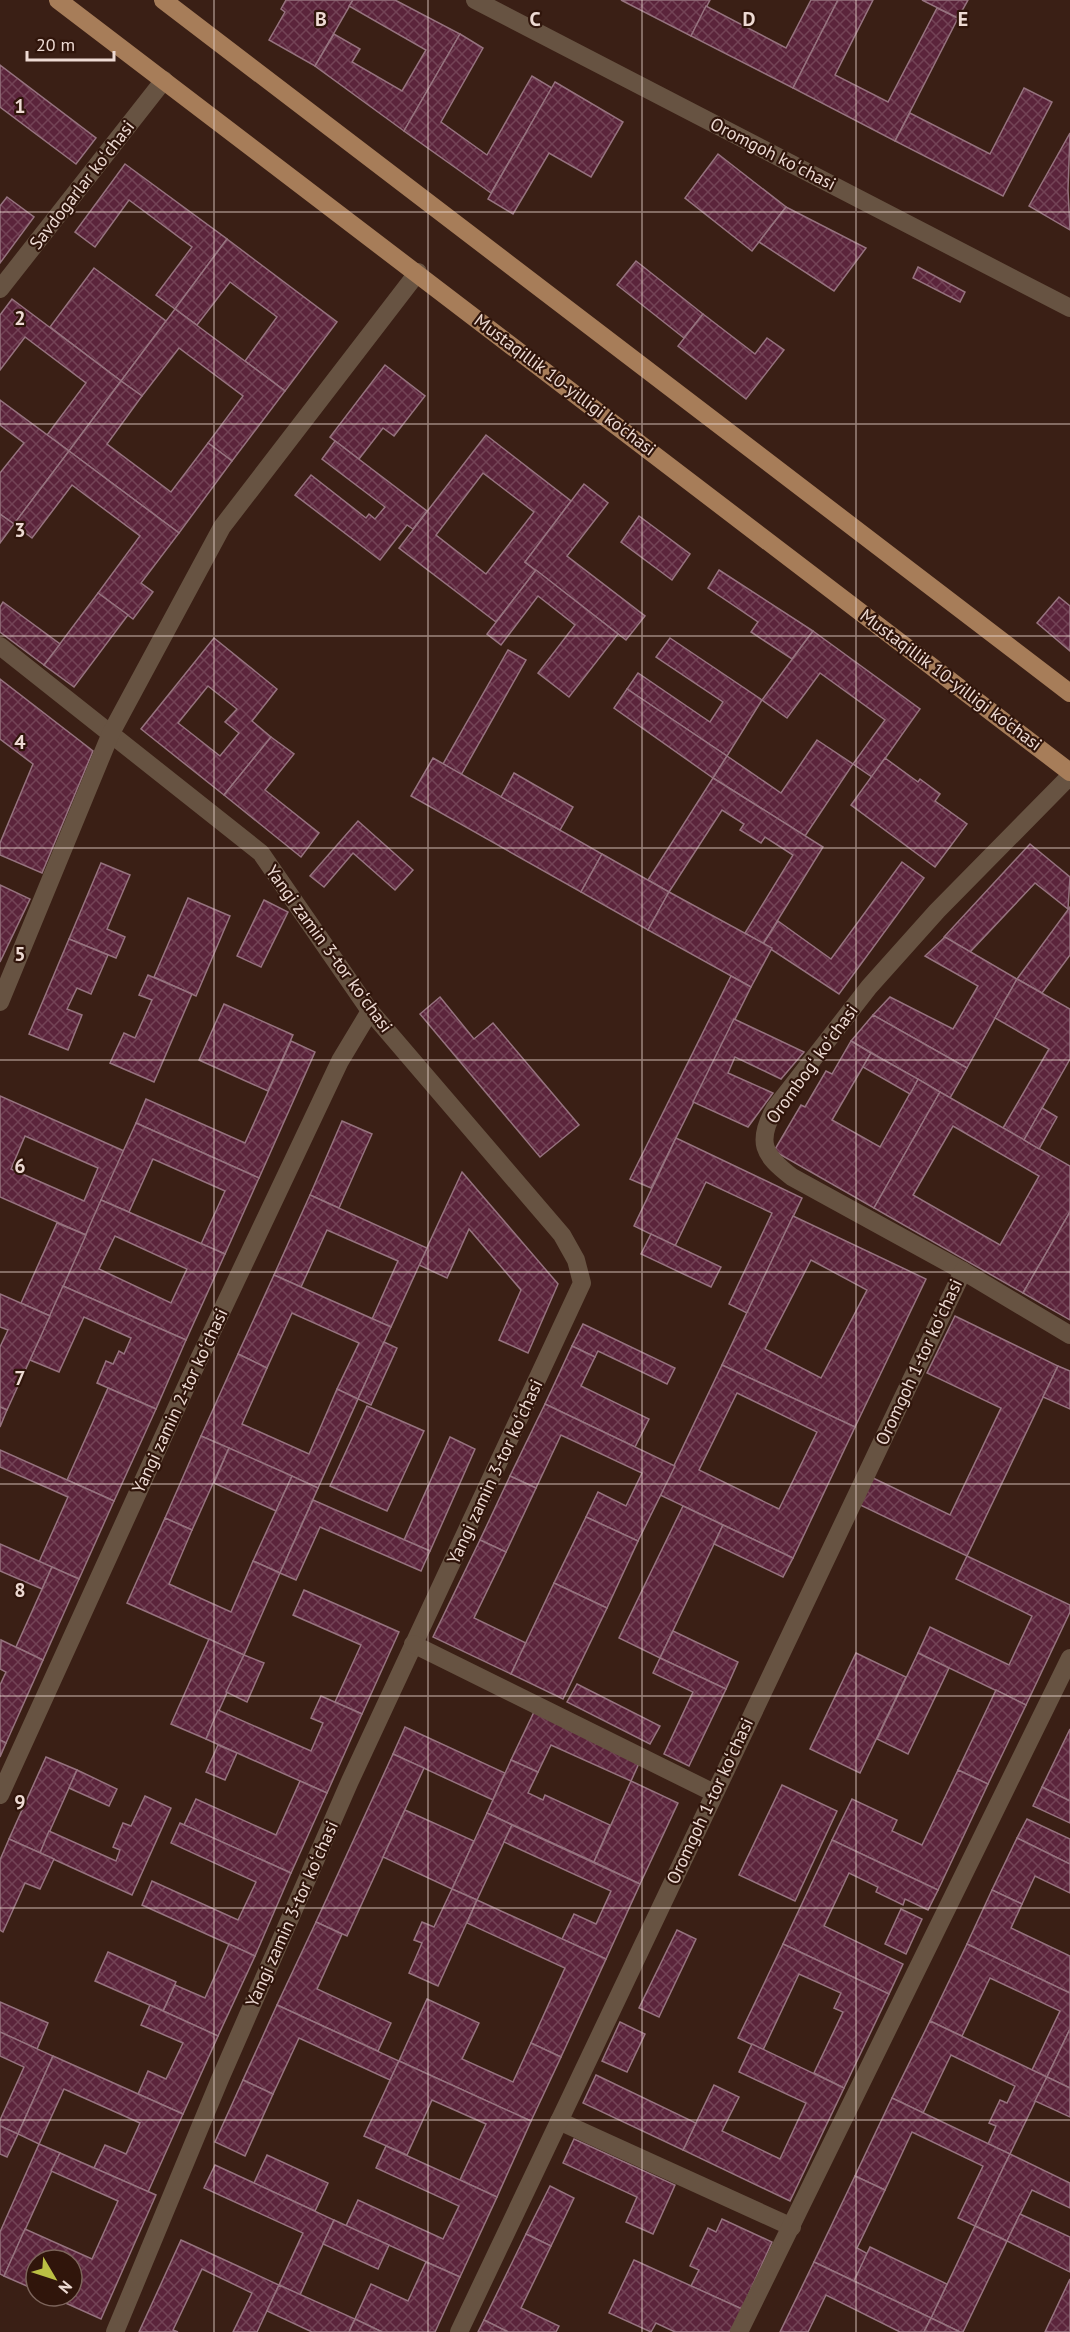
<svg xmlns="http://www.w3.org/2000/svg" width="1070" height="2332" font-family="'PT Sans',sans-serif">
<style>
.building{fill:url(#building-cross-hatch);stroke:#96737f;stroke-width:1.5;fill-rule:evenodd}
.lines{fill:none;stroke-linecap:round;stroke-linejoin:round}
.minor{stroke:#675342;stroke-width:18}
.major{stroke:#a77d59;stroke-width:18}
.grid{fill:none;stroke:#eddad3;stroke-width:1.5;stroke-opacity:0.55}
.labels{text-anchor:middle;stroke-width:4.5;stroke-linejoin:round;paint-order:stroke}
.street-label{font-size:18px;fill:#eddad3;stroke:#30150b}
.grid-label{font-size:20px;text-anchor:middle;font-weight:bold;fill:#eddad3;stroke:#30150b;stroke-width:4.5;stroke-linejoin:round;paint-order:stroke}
</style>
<defs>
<pattern id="building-cross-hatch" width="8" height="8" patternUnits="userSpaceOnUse" patternTransform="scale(1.5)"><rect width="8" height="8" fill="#5b243b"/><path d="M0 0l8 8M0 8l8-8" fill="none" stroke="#734356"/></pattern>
</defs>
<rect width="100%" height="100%" fill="#3a1f15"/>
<g class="building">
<polygon points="286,0 353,0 315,66 269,40 285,12 281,9"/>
<polygon points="353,0 395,0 460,34 404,131 315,66 334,34 360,49 352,62 402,91 426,50 349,6"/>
<polygon points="621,0 710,0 691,36"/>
<polygon points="811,0 838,0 793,88 691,36 706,6 786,48"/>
<polygon points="838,0 873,0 835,75 888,102 937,8 958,18 895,141 793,88"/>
<polygon points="922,0 968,0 958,18"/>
<polygon points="460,34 483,48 441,122 487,155 532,76 552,88 491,193 404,131"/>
<polygon points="0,65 96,138 76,164 0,107"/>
<polygon points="555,82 623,122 591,177 549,153 513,214 488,199"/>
<polygon points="1024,88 1052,102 1003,196 895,141 910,113 990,154"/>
<polygon points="1070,133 1068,190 1070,230 1029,206"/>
<polygon points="718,154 786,207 752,251 685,198"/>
<polygon points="125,164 227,239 175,309 156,295 192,247 129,200 95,247 75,232"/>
<polygon points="7,197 34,217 0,263 0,206"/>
<polygon points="786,207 866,248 834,291 759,242"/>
<polygon points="227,239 337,322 285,391 245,361 277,317 230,282 197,325 175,309"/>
<polygon points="636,261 703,314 684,338 617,285"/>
<polygon points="918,267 965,292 960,302 913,278"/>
<polygon points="94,268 166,321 121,381 50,327"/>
<polygon points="12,299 121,381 69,451 47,435 86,383 25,337 0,370 0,315"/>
<polygon points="175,309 285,391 232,461 208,443 243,396 179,348 142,396 121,381"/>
<polygon points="703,314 755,354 767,338 784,350 746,399 678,346"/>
<polygon points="385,365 425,396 394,436 383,428 359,459 330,437"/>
<polygon points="121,381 142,396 107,444 171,492 208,443 232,461 179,533 69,451"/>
<polygon points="0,400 69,451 14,524 0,514 0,473 24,443 0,425"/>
<path d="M 486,435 L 571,501 L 525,562 L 536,570 L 496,622 L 399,548 ZM 483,473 L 534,512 L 486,574 L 436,535 Z"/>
<polygon points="335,441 427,511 413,529 407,525 380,560 295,495 311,475 366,518 369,514 375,519 385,507 322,459"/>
<polygon points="69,451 179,533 141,583 153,592 133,619 98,593 140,536 72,485 32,538 14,524"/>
<polygon points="584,484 608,503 567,556 645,616 626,640 525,562"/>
<polygon points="0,514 14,524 0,543"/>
<polygon points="639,516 690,554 672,580 621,542"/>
<polygon points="536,570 618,634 569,697 538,673 575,625 538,596 501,645 487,634"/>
<polygon points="719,570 813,631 792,659 751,632 758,622 708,588"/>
<polygon points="98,593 128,615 74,687 44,665"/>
<polygon points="1059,597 1070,606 1070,651 1037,623"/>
<polygon points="3,602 60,644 44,665 0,632 0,607"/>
<polygon points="813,631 920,709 872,777 853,764 885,720 820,673 787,718 762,700"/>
<path d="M 214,638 L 277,689 L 252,721 L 271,737 L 224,795 L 141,729 ZM 208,686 L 237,709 L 225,722 L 239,733 L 220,756 L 178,723 Z"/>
<polygon points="670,638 762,700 727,756 627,689 638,673 710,722 723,702 656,657"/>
<polygon points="508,650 526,660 461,775 443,764"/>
<polygon points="0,679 93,751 42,873 0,855 0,843 33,764 0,739"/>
<polygon points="627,689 727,756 713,778 614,708"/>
<polygon points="271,737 294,754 265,790 319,833 301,857 224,795"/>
<polygon points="817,740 853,764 805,836 713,778 727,756 781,793"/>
<polygon points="433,758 602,854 581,892 411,796"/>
<polygon points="885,758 918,782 920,779 940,794 935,801 967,824 935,867 851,805"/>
<polygon points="514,773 573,807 560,830 501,797"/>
<polygon points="713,778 823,847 763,944 745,933 793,855 765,837 761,843 740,830 744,824 722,810 669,892 648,880"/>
<polygon points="358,821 413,870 395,890 353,853 324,887 310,876"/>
<polygon points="1030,844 1070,877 1068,909 1035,883 970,952 944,937"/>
<polygon points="602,854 669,892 648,930 581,892"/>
<polygon points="902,862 924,878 839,994 763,944 778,921 831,959"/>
<polygon points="101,863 130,875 107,929 125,937 116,958 69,939"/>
<polygon points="0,885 30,899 0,962"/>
<polygon points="669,892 772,948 751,987 648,930"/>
<polygon points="188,898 230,916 196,996 154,977"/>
<polygon points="264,900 288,912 261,967 237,956"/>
<polygon points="1070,907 1070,955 1042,993 1017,979"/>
<polygon points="945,937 1017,979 967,1068 873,1015 890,997 953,1029 978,986 925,956"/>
<polygon points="69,939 108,955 91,994 77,988 67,1009 82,1015 68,1050 29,1034"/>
<polygon points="148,975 192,994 154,1082 110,1063 124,1033 135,1038 152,1000 139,995"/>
<polygon points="731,976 751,987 651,1188 630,1179"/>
<polygon points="1017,979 1070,1009 1070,1059 1024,1140 1003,1128 1049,1049 995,1018"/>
<polygon points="440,997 474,1039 493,1023 579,1125 540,1157 420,1014"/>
<polygon points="224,1004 293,1035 268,1091 199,1060"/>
<polygon points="873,1015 967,1068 950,1098 851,1041"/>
<polygon points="734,1019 804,1052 781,1079 735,1057 728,1073 773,1093 748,1127 693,1102"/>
<polygon points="291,1041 315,1052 259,1178 136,1123 146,1099 245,1143"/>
<polygon points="851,1041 871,1053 832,1120 880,1147 918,1079 940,1092 874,1208 774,1151 801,1105 805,1107 826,1071 832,1074"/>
<polygon points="871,1053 918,1079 910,1094 863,1067"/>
<path d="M 940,1092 L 1070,1166 L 1070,1212 L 1023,1293 L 874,1208 ZM 953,1126 L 1039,1176 L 1000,1245 L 913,1195 Z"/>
<path d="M 0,1096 L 124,1151 L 86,1235 L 0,1197 ZM 25,1136 L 98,1168 L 84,1201 L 11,1169 Z"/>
<polygon points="1042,1108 1057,1117 1039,1149 1024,1140"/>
<polygon points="342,1121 372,1134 339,1208 310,1195"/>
<polygon points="136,1123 259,1178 225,1254 201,1244 225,1191 153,1159 129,1212 101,1200"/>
<polygon points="676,1138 802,1198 747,1313 729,1304 772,1213 706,1182 675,1246 634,1226"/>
<polygon points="462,1172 558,1284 528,1353 499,1340 521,1290 469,1229 447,1278 419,1265"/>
<polygon points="310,1195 427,1248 391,1327 372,1319 398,1261 327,1230 301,1287 274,1275"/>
<path d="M 101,1200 L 225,1254 L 186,1340 L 63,1286 ZM 115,1236 L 187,1269 L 171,1303 L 99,1269 Z"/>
<polygon points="1070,1212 1070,1320 1023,1293"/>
<path d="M 793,1216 L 926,1279 L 855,1427 L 722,1365 ZM 811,1260 L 867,1290 L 821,1378 L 765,1349 Z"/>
<polygon points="57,1223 86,1235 50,1316 21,1303"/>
<polygon points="651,1234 721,1267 711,1287 641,1254"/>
<polygon points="274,1275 391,1327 358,1399 337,1389 359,1343 292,1313 267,1368 238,1354"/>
<polygon points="63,1286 186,1340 156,1409 97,1383 106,1361 113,1364 119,1351 124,1354 131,1338 84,1317 59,1372 30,1360"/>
<polygon points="0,1294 50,1316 7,1410 0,1407 0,1347 8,1330 0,1327"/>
<polygon points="955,1316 1058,1366 967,1556 856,1503 869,1476 950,1515 1001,1408 927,1373"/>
<polygon points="583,1324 675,1368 667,1384 598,1351 595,1357 572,1346"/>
<polygon points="384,1342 397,1348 371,1405 358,1399"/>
<polygon points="572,1346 595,1357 581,1386 649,1419 635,1447 545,1404"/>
<polygon points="238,1354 267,1368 242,1424 309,1454 337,1389 358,1399 318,1488 201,1436"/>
<path d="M 722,1365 L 855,1427 L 793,1558 L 660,1495 ZM 737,1393 L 817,1432 L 779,1509 L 699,1470 Z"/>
<polygon points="1058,1366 1070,1371 1070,1409 1043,1397"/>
<polygon points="108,1388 156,1409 114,1501 67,1480"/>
<polygon points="545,1404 675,1466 638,1541 586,1517 598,1492 626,1506 642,1473 561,1435 536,1488 510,1476"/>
<polygon points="367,1406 424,1431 387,1511 330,1486"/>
<polygon points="0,1407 7,1410 0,1427"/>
<polygon points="201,1436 229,1448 192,1530 165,1518"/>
<polygon points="450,1437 475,1449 430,1551 404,1540"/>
<polygon points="229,1448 292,1476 276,1511 214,1483"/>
<polygon points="0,1450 114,1501 79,1579 39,1562 68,1497 0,1467"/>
<polygon points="292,1476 318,1488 280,1573 253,1561"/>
<polygon points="510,1476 536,1488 506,1552 480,1540"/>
<polygon points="313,1500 430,1551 421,1571 320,1527 296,1580 280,1573"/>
<polygon points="683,1506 723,1525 660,1658 619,1638"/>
<polygon points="586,1517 638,1541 607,1608 554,1583"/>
<polygon points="165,1518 192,1530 169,1584 231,1612 253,1561 280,1573 244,1655 127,1603"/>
<polygon points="723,1525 793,1558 783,1577 714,1544"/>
<polygon points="480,1540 506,1552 474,1618 526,1643 511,1674 433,1637"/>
<polygon points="0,1544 52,1567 42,1589 0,1571"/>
<polygon points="967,1556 1070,1605 1070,1612 1026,1705 918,1653 930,1627 1009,1665 1032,1616 956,1579"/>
<polygon points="52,1567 79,1579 43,1660 16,1647"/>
<polygon points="554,1583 607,1608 563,1699 511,1674"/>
<polygon points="304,1590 399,1632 362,1714 335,1702 361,1645 293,1615"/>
<polygon points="673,1631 738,1662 726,1689 660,1658"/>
<polygon points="209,1639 244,1655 206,1739 171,1724"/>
<polygon points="1,1640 43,1660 6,1743 0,1740 0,1685 6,1672 0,1669"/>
<polygon points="856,1653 906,1677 860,1773 810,1749"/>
<polygon points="918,1653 949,1668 908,1754 877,1739"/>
<polygon points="244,1655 264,1663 247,1702 226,1692"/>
<polygon points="660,1658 726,1689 689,1766 664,1754 693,1692 653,1673"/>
<polygon points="577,1684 660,1726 650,1744 567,1702"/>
<polygon points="996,1690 1026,1705 988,1784 958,1770"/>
<polygon points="321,1696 362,1714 327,1793 206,1739 218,1710 311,1751 323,1723 311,1718"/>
<polygon points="534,1712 640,1761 631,1781 551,1745 538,1772 511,1760"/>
<polygon points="405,1727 505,1773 493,1800 393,1754"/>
<polygon points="1070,1729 1070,1801 1042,1787"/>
<polygon points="0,1740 6,1743 0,1757"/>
<polygon points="218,1745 237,1753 225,1780 206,1772"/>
<polygon points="393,1754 424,1768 347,1936 316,1922"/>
<polygon points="46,1757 77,1770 40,1853 9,1839"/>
<polygon points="511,1760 538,1772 528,1793 543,1800 545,1795 610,1825 594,1862 487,1813"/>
<polygon points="77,1770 117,1789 109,1806 69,1788"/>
<polygon points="958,1770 988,1784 938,1890 832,1840 852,1799 897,1820 892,1831 922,1845"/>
<polygon points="300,1781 327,1793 291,1873 184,1825 196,1799 276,1835"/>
<polygon points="631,1781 678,1803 640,1884 594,1862"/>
<polygon points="782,1785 837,1811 795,1901 739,1875"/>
<polygon points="1042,1787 1070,1801 1070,1823 1033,1806"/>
<polygon points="145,1796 171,1808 132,1895 40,1853 49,1831 116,1861 120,1850 113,1847 123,1823 131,1826"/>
<polygon points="405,1810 474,1841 452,1889 383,1857"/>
<polygon points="487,1813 512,1825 477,1900 452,1889"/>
<polygon points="1027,1819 1070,1839 1070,1864 1017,1838"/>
<polygon points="180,1823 291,1873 255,1956 142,1905 152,1881 238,1920 256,1882 171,1843"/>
<polygon points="512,1825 640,1884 606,1959 562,1939 574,1914 596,1924 611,1891 504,1842"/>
<polygon points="1017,1838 1070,1864 1070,1893 1035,1876 1022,1904 992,1890"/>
<polygon points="9,1839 54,1859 40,1889 25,1883 3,1932 0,1930 0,1860"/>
<polygon points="832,1840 938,1890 928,1910 905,1899 903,1905 876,1892 878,1887 849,1873 824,1926 903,1964 889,1994 783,1944"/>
<polygon points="452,1889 477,1900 438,1986 409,1973 422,1943 414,1940 422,1922 434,1927"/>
<polygon points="992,1890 1022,1904 1011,1928 1070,1956 1070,1993 967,1944"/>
<polygon points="477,1900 606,1959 561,2057 531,2043 565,1968 467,1923"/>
<polygon points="901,1909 922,1919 906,1954 885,1944"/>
<polygon points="316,1922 342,1934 317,1989 391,2023 378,2051 277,2005"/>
<polygon points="677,1930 696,1939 659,2017 639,2008"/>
<polygon points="229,1944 255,1956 218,2036 163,2011 175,1985 205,1998"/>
<polygon points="783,1944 889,1994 844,2088 814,2073 843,2012 834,2008 841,1993 799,1974 763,2050 738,2038"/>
<polygon points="967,1944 1070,1993 1070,2029 1047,2077 1032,2070 1060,2011 990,1978 962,2036 930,2021"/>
<polygon points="108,1952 176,1982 163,2011 95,1981"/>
<polygon points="427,1999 479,2023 462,2059 513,2082 531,2043 561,2057 531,2121 399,2061"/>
<polygon points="0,2002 48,2023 37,2049 0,2032"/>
<polygon points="150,2005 218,2036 183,2114 138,2094 148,2071 166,2079 183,2043 141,2025"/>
<polygon points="277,2005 399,2061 390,2080 299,2038 273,2094 243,2080"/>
<polygon points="930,2021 1047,2077 1010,2154 988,2144 996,2126 989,2123 1000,2100 1007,2103 1015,2086 951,2055 923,2113 892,2098"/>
<polygon points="620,2022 645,2034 627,2072 602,2061"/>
<polygon points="1070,2029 1070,2088 1047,2077"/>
<polygon points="0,2032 53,2056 18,2134 0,2126 0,2120 24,2067 0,2056"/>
<polygon points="752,2044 844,2088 790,2201 683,2150 714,2085 739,2097 722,2131 780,2159 806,2103 739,2072"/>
<polygon points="53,2056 183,2114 148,2192 94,2168 105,2145 126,2154 140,2123 64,2089 39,2144 18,2134"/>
<polygon points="399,2061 531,2121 497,2197 460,2180 486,2124 432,2100 407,2155 364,2136"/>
<polygon points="596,2075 696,2123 683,2150 583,2103"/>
<polygon points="1047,2077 1070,2088 1070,2117 1035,2101"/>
<polygon points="243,2080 273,2094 245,2156 215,2142"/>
<polygon points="892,2098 1010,2154 975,2226 958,2218 983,2166 912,2132 885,2190 855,2176"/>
<polygon points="0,2126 18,2134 7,2157 0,2154"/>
<polygon points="574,2139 675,2185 653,2234 626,2222 637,2197 563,2163"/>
<polygon points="39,2144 60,2153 4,2276 0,2274 0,2232"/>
<polygon points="386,2146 497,2197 460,2277 346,2226 358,2200 443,2239 459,2206 376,2168"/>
<polygon points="60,2153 156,2195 101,2319 50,2296 72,2296 72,2260 36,2260 36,2290 4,2276 25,2229 92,2259 118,2201 51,2171"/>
<polygon points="1010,2154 1070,2183 1070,2208 1032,2190 1007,2241 975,2226"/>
<polygon points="267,2155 328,2183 315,2211 254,2183"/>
<polygon points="215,2165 334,2220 300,2295 279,2285 303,2233 204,2188"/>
<polygon points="855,2176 885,2190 857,2248 868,2254 854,2281 814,2262"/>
<polygon points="550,2186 574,2198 551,2246 526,2234"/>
<polygon points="1020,2214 1070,2237 1070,2272 1007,2241"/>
<polygon points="722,2219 772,2242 742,2309 691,2286 699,2270 690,2266 708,2228 716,2232"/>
<polygon points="334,2220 389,2245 378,2269 323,2244"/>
<polygon points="975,2226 1007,2241 963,2332 960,2332 931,2318"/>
<polygon points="526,2234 551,2246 521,2308 559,2326 556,2332 508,2332 484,2320"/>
<polygon points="181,2240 279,2285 257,2332 233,2332 252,2293 202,2269 173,2330 178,2332 139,2332"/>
<polygon points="870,2247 947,2284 931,2318 854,2281"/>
<polygon points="634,2260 742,2309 731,2332 675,2332 656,2323 651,2332 609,2313"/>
<polygon points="426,2262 460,2277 435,2332 382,2332 355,2319 371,2284 408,2301"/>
<polygon points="814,2262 931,2318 924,2332 900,2332 826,2295 808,2332 780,2332"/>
<polygon points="1070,2279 1070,2332 1045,2332"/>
<polygon points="279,2285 355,2319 349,2332 312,2332 267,2311"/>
<polygon points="931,2318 960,2332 924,2332"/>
<polygon points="355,2319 382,2332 349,2332"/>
<polygon points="484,2320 508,2332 478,2332"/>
</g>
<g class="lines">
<g class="minor">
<polyline points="475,0 1070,308"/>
<polyline points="0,289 164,80"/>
<polyline points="0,646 261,853 370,1011 562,1235 576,1260 582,1283 350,1781 220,2079 115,2332"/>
<path d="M 1070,776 L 937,911 L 869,987 L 775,1108 C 756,1142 763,1155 792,1177 L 963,1271 L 1070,1335"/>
<polyline points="0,1002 111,733 222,527 418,272"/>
<polyline points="413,1644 714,1793"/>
<polyline points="0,1795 190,1378 340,1061 370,1011"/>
<polyline points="559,2121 792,2227"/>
<polyline points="459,2332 963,1271"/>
<polyline points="739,2332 1070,1658"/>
</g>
<g class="major">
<polyline points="58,0 1070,772"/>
<polyline points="163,0 1070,693"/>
</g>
</g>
<path class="grid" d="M 214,0 L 214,2332M 428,0 L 428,2332M 642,0 L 642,2332M 856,0 L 856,2332M 0,212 L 1070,212M 0,424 L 1070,424M 0,636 L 1070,636M 0,848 L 1070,848M 0,1060 L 1070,1060M 0,1272 L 1070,1272M 0,1484 L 1070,1484M 0,1696 L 1070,1696M 0,1908 L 1070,1908M 0,2120 L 1070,2120"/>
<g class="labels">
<g class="street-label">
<text transform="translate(773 154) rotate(27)" y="6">Oromgoh koʻchasi</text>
<text transform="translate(82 185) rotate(-52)" y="6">Savdogarlar koʻchasi</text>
<text transform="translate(565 385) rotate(37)" y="6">Mustaqillik 10-yilligi ko'chasi</text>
<text transform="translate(951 680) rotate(37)" y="6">Mustaqillik 10-yilligi ko'chasi</text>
<text transform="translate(329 949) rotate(54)" y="6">Yangi zamin 3-tor koʻchasi</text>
<text transform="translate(812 1064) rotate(-54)" y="6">Orombogʻ koʻchasi</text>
<text transform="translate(919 1362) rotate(-65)" y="6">Oromgoh 1-tor koʻchasi</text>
<text transform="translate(180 1401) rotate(-65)" y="6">Yangi zamin 2-tor koʻchasi</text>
<text transform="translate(495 1472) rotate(-65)" y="6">Yangi zamin 3-tor koʻchasi</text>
<text transform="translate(710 1801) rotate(-65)" y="6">Oromgoh 1-tor koʻchasi</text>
<text transform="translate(292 1914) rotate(-66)" y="6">Yangi zamin 3-tor koʻchasi</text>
</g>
</g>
<g class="grid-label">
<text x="321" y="26">B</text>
<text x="535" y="26">C</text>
<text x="749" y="26">D</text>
<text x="963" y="26">E</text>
<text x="20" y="113">1</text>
<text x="20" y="325">2</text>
<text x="20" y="537">3</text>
<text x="20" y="749">4</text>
<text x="20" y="961">5</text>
<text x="20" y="1173">6</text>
<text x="20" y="1385">7</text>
<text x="20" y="1597">8</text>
<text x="20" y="1809">9</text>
</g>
<g transform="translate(54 2278) rotate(129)"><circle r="28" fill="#30150b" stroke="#7c645b" stroke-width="1.5"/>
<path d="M0-4.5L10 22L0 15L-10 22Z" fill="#bbc044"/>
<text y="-9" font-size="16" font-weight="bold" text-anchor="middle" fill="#eddad3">N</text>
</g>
<path d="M27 51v9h87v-9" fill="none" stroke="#eddad3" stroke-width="3"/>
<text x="36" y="51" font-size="18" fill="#eddad3" stroke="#30150b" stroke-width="4.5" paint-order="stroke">20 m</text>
</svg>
